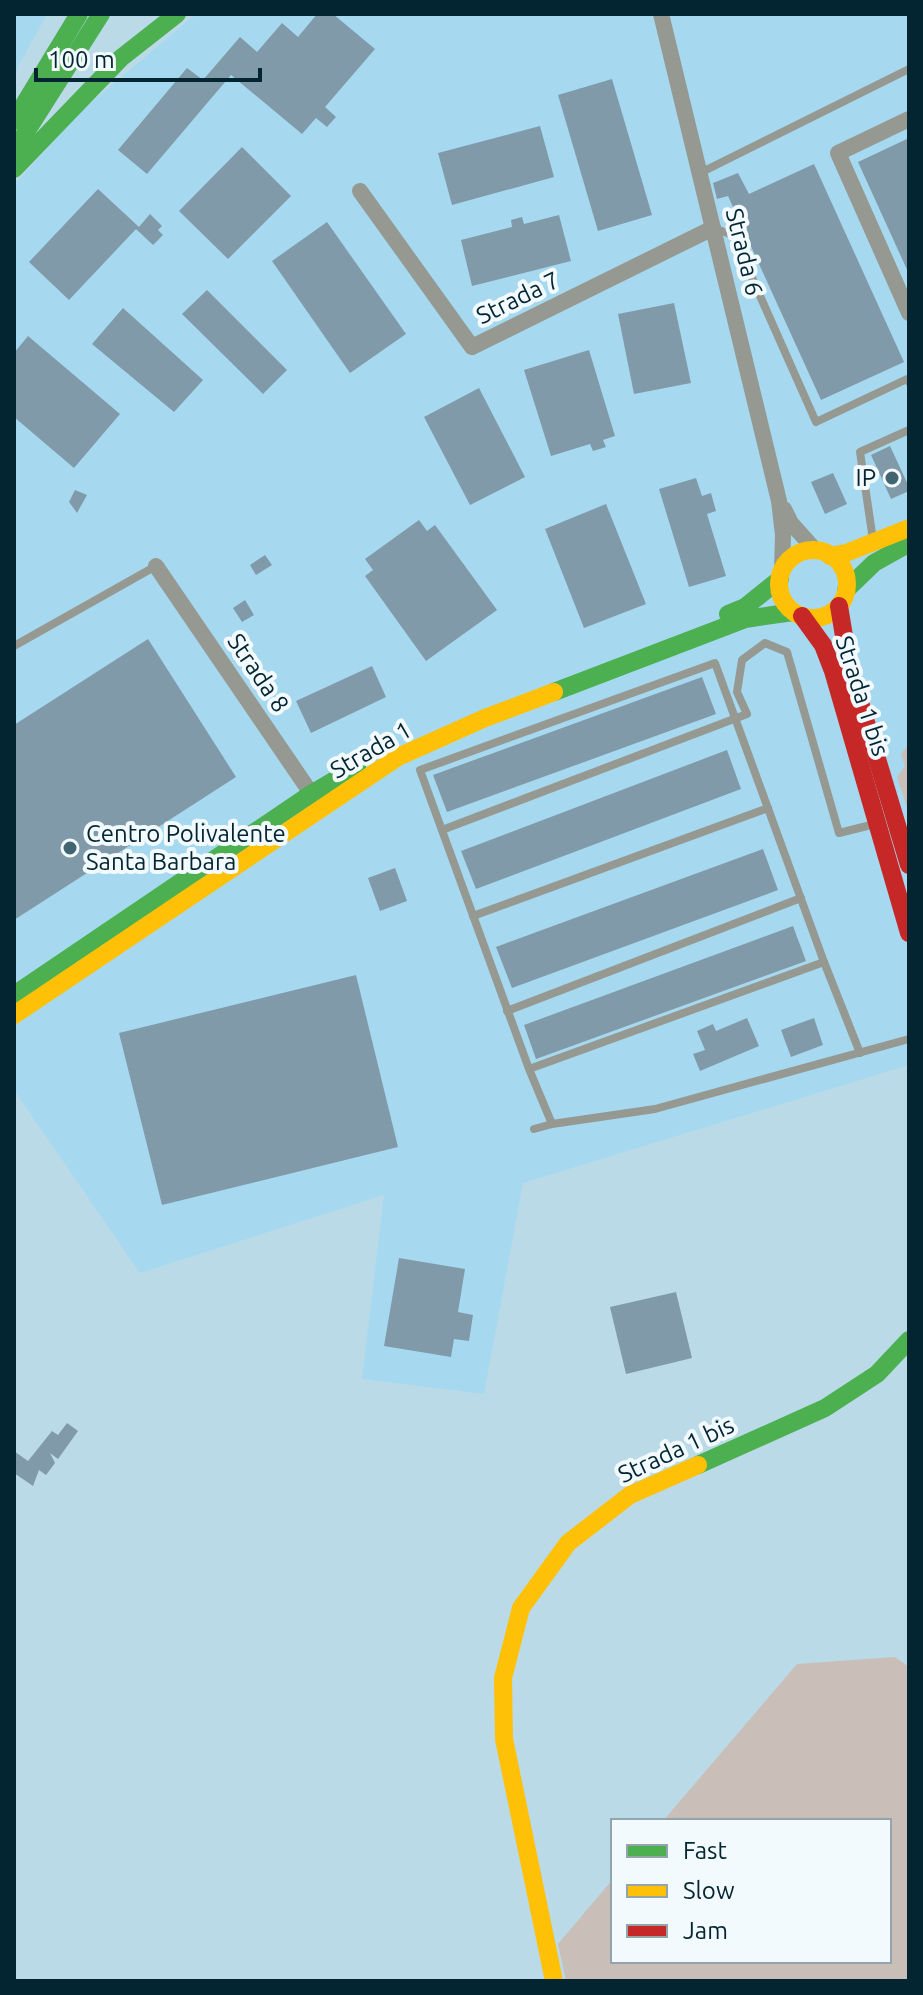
<svg xmlns="http://www.w3.org/2000/svg" width="923" height="1995" font-family="Ubuntu,sans-serif">
<style>
.built{fill:#a6d9ef}
.green{fill:#c9beb8}
.building{fill:#809aa9}
.lines{fill:none;stroke-linecap:round;stroke-linejoin:round}
.lane{stroke:#959992;stroke-width:8}
.street{stroke:#959992;stroke-width:16}
.fast{stroke:#4caf50;stroke-width:18}
.slow{stroke:#ffc107;stroke-width:18}
.jam{stroke:#c62828;stroke-width:18}
.poi-dot{fill:#436471;stroke:#f3fafd;stroke-width:3}
.labels{text-anchor:middle;stroke-width:8;stroke-linejoin:round;paint-order:stroke}
.street-label{font-size:24px;fill:#032531;stroke:#f3fafd}
.poi-label{font-size:24px;fill:#032531;stroke:#f3fafd;text-anchor:end}
</style>
<rect width="100%" height="100%" fill="#badae7"/>
<g class="built">
<polygon points="14,14 47,14 14,74"/>
<polygon points="196,14 909,14 909,1065 523,1183 484,1394 362,1379 384,1195 140,1273 14,1090 14,185 73,118"/>
</g>
<g class="green">
<polygon points="909,744 909,814 897,777 905,766 901,754"/>
<polygon points="895,1657 909,1667 909,1981 566,1981 558,1944 613,1879 613,1961 889,1961 889,1821 663,1821 797,1664"/>
</g>
<g class="building">
<polygon points="317,14 333,14 375,49 325,107 336,117 327,127 316,118 302,134 231,75 147,174 118,150 187,68 203,80 240,37 257,52 282,23 298,37"/>
<polygon points="612,79 652,215 598,231 558,95"/>
<polygon points="540,126 554,177 452,205 438,153"/>
<polygon points="909,138 909,274 858,162"/>
<polygon points="242,147 291,196 228,259 179,211"/>
<polygon points="814,164 904,362 821,400 728,196 717,199 713,183 738,173 749,194"/>
<polygon points="98,189 139,227 150,214 162,226 158,230 163,235 153,245 136,229 69,300 29,262"/>
<polygon points="559,215 571,261 472,286 461,240 512,227 511,220 522,217 524,224"/>
<polygon points="327,222 406,334 350,373 272,261"/>
<polygon points="207,290 287,370 263,394 182,314"/>
<polygon points="674,303 691,383 634,394 618,314"/>
<polygon points="123,308 203,380 174,412 92,344"/>
<polygon points="28,336 120,414 74,468 14,417 14,353"/>
<polygon points="589,350 615,436 603,440 606,447 593,451 590,444 551,456 524,370"/>
<polygon points="479,388 525,477 470,505 424,417"/>
<polygon points="890,446 909,487 909,491 891,499 871,455"/>
<polygon points="833,473 847,504 825,514 811,482"/>
<polygon points="696,478 702,496 711,493 716,511 707,514 726,576 689,587 659,489"/>
<polygon points="75,490 87,495 77,513 69,502"/>
<polygon points="606,504 646,604 584,628 545,529"/>
<polygon points="419,520 427,531 435,525 497,610 426,661 365,576 373,570 365,559"/>
<polygon points="265,555 272,565 256,575 250,565"/>
<polygon points="245,600 254,615 242,622 233,608"/>
<polygon points="148,639 236,777 14,920 14,725"/>
<polygon points="372,666 386,697 311,733 296,701"/>
<polygon points="702,677 716,714 447,812 433,775"/>
<polygon points="727,750 741,789 476,889 461,851"/>
<polygon points="763,849 778,890 512,988 496,947"/>
<polygon points="395,868 407,901 380,911 368,878"/>
<polygon points="793,926 806,961 536,1059 524,1025"/>
<polygon points="356,975 398,1147 162,1205 119,1033"/>
<polygon points="747,1018 759,1046 700,1071 693,1054 705,1050 697,1031 713,1024 716,1031"/>
<polygon points="814,1018 823,1045 791,1057 781,1030"/>
<polygon points="399,1258 465,1269 458,1312 473,1315 469,1341 454,1339 451,1357 384,1346"/>
<polygon points="676,1292 692,1358 626,1374 610,1307"/>
<polygon points="67,1423 78,1431 58,1459 50,1453 55,1463 46,1475 39,1470 33,1486 14,1473 14,1451 28,1461 52,1431 58,1435"/>
</g>
<g class="lines">
<g class="lane">
<polyline points="700,173 909,69"/>
<polyline points="713,228 733,235 816,422 907,379 909,382"/>
<polyline points="873,540 860,452 909,430"/>
<polyline points="14,646 156,566"/>
<polyline points="442,830 747,714 737,692 742,660 765,643 787,652 839,833 875,824"/>
<polyline points="473,916 768,808"/>
<polyline points="824,962 860,1053"/>
<polyline points="507,1011 801,898"/>
<polyline points="529,1069 824,962 715,663 420,770 529,1069 552,1124"/>
<polyline points="534,1129 552,1124 655,1109 909,1039"/>
</g>
<g class="street">
<polyline points="661,14 779,501 783,535 782,571"/>
<polyline points="909,119 838,153 909,313"/>
<polyline points="360,191 472,347 713,228"/>
<polyline points="784,509 791,523 816,551"/>
<polyline points="156,566 317,802"/>
</g>
<g class="fast">
<polyline points="14,121 79,14"/>
<polyline points="14,151 101,14"/>
<polyline points="14,169 121,58 177,14"/>
<polyline points="846,590 874,563 908,544"/>
<polyline points="728,614 745,607 780,579"/>
<polyline points="554,692 745,619 793,612"/>
<polyline points="14,995 311,794 357,767"/>
<polyline points="698,1465 825,1408 877,1374 909,1340"/>
</g>
<g class="slow">
<circle cx="813" cy="584" r="34"/>
<polyline points="830,556 846,553 909,528"/>
<polyline points="14,1015 398,757 485,718 554,692"/>
<polyline points="554,1981 504,1739 503,1678 521,1608 568,1543 630,1495 698,1465"/>
</g>
<g class="jam">
<polyline points="839,606 849,666 909,865"/>
<polyline points="802,616 823,645 833,671 909,933"/>
</g>
</g>
<g class="poi-dot">
<circle cx="892" cy="478" r="8"/>
<circle cx="70" cy="848" r="8"/>
</g>
<g class="labels">
<g class="street-label">
<text transform="translate(744 252) rotate(76)" y="8">Strada 6</text>
<text transform="translate(518 298) rotate(-26)" y="8">Strada 7</text>
<text transform="translate(258 673) rotate(56)" y="8">Strada 8</text>
<text transform="translate(862 696) rotate(72)" y="8">Strada 1 bis</text>
<text transform="translate(371 750) rotate(-30)" y="8">Strada 1</text>
<text transform="translate(676 1450) rotate(-25)" y="8">Strada 1 bis</text>
</g>
<g class="poi-label">
<text x="876" y="486">IP</text>
<text x="86" y="842" text-anchor="start">Centro Polivalente<tspan x="86" dy="28">Santa Barbara</tspan></text>
</g>
</g>
<rect width="923" height="1995" fill="none" stroke="#032531" stroke-width="32"/>
<rect x="611" y="1819" width="280" height="144" fill="#f3fafd" stroke="#93a5ab" stroke-width="2"/>
<rect x="627" y="1845" width="40" height="12" fill="#4caf50" stroke="#93a5ab" stroke-width="2"/>
<text x="683" y="1859" font-size="24" fill="#032531">Fast</text>
<rect x="627" y="1885" width="40" height="12" fill="#ffc107" stroke="#93a5ab" stroke-width="2"/>
<text x="683" y="1899" font-size="24" fill="#032531">Slow</text>
<rect x="627" y="1925" width="40" height="12" fill="#c62828" stroke="#93a5ab" stroke-width="2"/>
<text x="683" y="1939" font-size="24" fill="#032531">Jam</text>
<path d="M36 68v12h224v-12" fill="none" stroke="#032531" stroke-width="4"/>
<text x="48" y="68" font-size="24" fill="#032531" stroke="#f3fafd" stroke-width="6" paint-order="stroke">100 m</text>
</svg>
